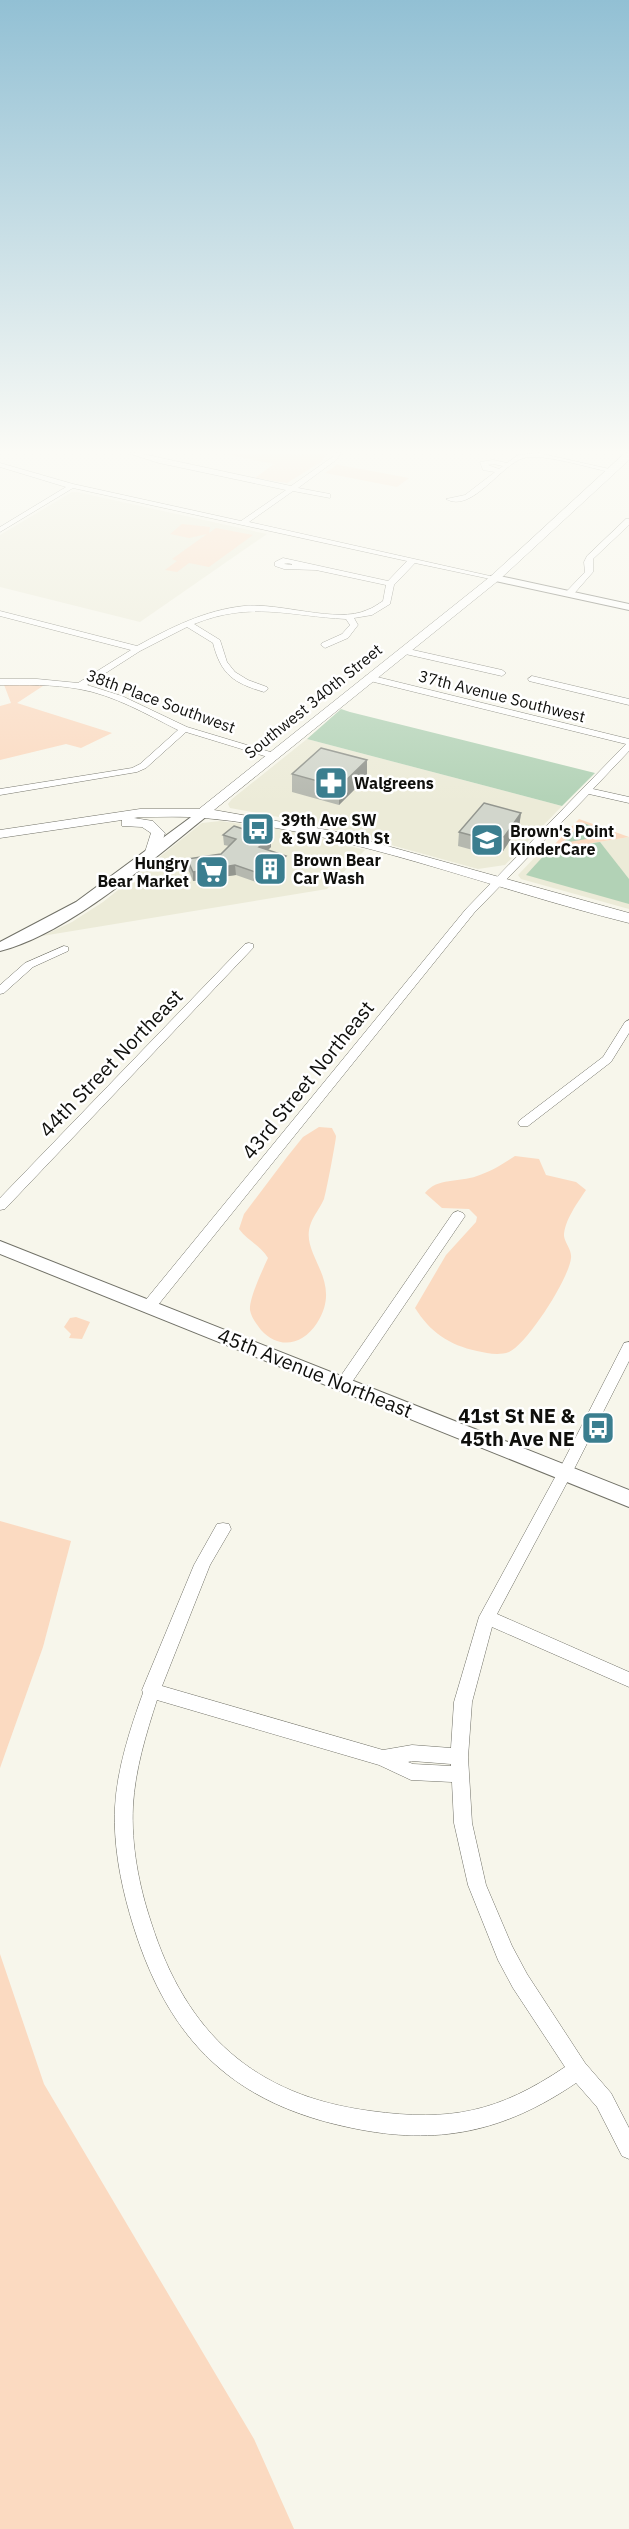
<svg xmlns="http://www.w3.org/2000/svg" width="629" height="2529" font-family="'IBM Plex Sans',sans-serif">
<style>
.built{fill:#ecebd8}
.green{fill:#fbdac1}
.water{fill:#b2d2b6}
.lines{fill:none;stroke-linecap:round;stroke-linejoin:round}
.minor-casing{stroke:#717167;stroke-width:1}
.tertiary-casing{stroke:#717167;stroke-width:2}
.secondary-casing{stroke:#717167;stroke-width:1}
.minor{fill:#fff;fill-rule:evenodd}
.tertiary{fill:#fff;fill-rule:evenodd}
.secondary{fill:#fff;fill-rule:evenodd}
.wall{fill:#b5b8af}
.shaded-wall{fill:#93968f}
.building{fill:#d2d6cc;stroke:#93968f;stroke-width:1.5}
.labels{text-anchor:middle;stroke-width:5;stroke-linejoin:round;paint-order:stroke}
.far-street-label{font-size:16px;fill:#0f0f0c;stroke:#fff}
.far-poi-label{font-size:16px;font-weight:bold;fill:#0f0f0c;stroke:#fff;text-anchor:start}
.street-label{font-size:20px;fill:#0f0f0c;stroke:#fff}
.poi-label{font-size:20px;font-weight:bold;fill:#0f0f0c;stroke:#fff;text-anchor:end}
</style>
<rect width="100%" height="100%" fill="#f7f6eb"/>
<g class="built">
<polygon points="72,492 77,492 267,534 140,622 0,587 0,535"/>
<polygon points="307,739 562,806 505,865 478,869 311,823 230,808 228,804 232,799"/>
<polygon points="220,821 286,830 365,850 327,889 42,936 72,922 103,902 202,823"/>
<polygon points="629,837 629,909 521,879 518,875 541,851"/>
</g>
<g class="green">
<polygon points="220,453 293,453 296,455 327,453 321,462 287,483 255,478 274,464"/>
<polygon points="338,464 339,465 409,478 397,487 325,473"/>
<polygon points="182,524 210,527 209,533 216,528 253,535 209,567 189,563 177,572 165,570 177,561 172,559 207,534 189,538 170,534"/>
<polygon points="3,682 49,682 17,703 112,733 81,748 66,744 0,760 0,706 11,703"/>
<polygon points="579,819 629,837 549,850"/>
<path d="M 319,1127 L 332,1128 C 333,1131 335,1133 336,1136 C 336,1141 326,1193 324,1199 C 320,1208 314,1215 311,1223 C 298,1255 345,1279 317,1323 C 303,1345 279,1350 261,1330 C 257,1325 251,1317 250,1310 C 249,1298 263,1269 268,1258 C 261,1246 248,1241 239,1229 L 244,1214 L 287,1157 L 303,1137 Z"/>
<path d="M 515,1156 L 539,1159 L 546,1175 L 576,1182 L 586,1190 C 578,1202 564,1221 564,1236 C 565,1243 572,1250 571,1258 C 569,1279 527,1344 509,1352 C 498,1356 487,1353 477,1351 C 449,1345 430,1332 415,1308 L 446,1255 L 476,1222 L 477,1217 L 469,1209 L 442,1208 L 425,1193 C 438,1177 458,1183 477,1176 C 490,1172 503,1164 515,1156 Z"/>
<polygon points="76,1317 90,1322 82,1339 69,1338 71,1334 64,1327 70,1318"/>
<polygon points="0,1521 71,1541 43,1647 0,1768"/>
<polygon points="0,1954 44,2084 254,2439 294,2529 0,2529"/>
</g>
<g class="water">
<polygon points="341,709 350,712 595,773 562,806 307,739"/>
<polygon points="582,823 583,823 616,834 563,843"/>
<polygon points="600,842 629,879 629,904 526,875 549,850"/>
</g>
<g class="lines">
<g class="minor-casing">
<g id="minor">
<path d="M 128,453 L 138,453 L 291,486 L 331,458 L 335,453 L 341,453 L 336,460 L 298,488 L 330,494 L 330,498 L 293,491 L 249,522 L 499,578 L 495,580 L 415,563 L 394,585 L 390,604 L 372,615 L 354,618 L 358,625 L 348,638 L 325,648 L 321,645 L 322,643 L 342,634 L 350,625 L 346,619 C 289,616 251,601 194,624 L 220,640 L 227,662 L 235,672 L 248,680 L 267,687 L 268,689 L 264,692 C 234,683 221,675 213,643 L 187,627 L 183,629 L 140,651 L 87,685 L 122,696 L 187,727 L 277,754 L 277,758 L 271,758 L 186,732 L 146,768 L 137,772 L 0,795 L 0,789 L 132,768 L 140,764 L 178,730 C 146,714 114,695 79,689 C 53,684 26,685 0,685 L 0,679 L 37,679 L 78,683 L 131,650 L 0,616 L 0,611 L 137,646 C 170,628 205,610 244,606 C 279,602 337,624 367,610 C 373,608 378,604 383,601 L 386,585 L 316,570 L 284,569 L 275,566 L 275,562 L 283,558 L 388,581 L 407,561 L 73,488 L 0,532 L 0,527 L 66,487 L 0,467 L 0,463 L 73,484 L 241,521 L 286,490 L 159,463 ZM 287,563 L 292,564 L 292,565 L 284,564 Z"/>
<path d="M 538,453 L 614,470 L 610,472 C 590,468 542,453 524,458 C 502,463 472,514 446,499 L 465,495 L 495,472 L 483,470 L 480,462 L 493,460 L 507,463 L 518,455 ZM 493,464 L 503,466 L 499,469 L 488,465 Z"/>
<polygon points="626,519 629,519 629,525 593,559 593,572 572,596 566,596 566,592 585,572 584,562 587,556"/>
<polygon points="404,648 502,670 506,673 502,676 401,653 401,649"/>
<polygon points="369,675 629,739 629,751 593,789 629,797 629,803 589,794 474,913 154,1310 144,1310 142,1306 144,1302 466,909 626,744 366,680 366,676"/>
<polygon points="532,676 629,699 629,705 529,681 528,679"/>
<polygon points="249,943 253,944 253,948 5,1209 0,1210 0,1198 245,944"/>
<polygon points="64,946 68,947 68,951 33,967 4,993 0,994 0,985 25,963"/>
<polygon points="629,1020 629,1033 611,1062 528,1126 520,1126 518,1123 520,1120 603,1057 625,1022"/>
<polygon points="458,1211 463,1213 465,1216 463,1219 348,1388 338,1388 336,1384 338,1380 453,1213"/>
<path d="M 629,1342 L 629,1361 L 570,1477 L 497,1614 L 629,1672 L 629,1687 L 492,1627 L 472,1702 L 468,1757 L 472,1823 L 486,1885 L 512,1946 L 527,1974 L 585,2063 L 611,2093 L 629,2128 L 629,2159 L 622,2156 L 597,2107 L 576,2083 C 504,2132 438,2146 352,2128 C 234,2104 170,2042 134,1928 C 122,1890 113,1848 115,1807 C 117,1769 130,1729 143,1693 L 142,1690 L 194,1565 L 217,1524 L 223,1523 L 229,1524 L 231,1529 L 210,1565 L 162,1686 L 383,1750 L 412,1745 L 451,1748 L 454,1702 L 479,1617 L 559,1470 L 622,1347 L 624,1343 ZM 157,1700 L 379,1765 L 411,1780 L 452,1782 L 454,1823 L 468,1885 L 498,1960 L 513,1988 L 565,2067 C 498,2112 451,2122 371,2111 C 254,2096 186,2033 151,1922 C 139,1886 131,1845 133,1806 C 135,1770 146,1734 157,1700 ZM 412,1761 L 451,1764 L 451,1766 L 413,1764 L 408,1762 Z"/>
</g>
</g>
<g class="tertiary-casing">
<g id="tertiary">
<polygon points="495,575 629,604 629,610 491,580 491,576"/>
<path d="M 202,809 L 209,813 L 207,816 C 152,860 68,934 0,951 L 0,942 L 76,902 Z"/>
<polygon points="0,1241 629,1490 629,1507 0,1254"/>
</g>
</g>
<g class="secondary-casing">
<path id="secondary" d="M 625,453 L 629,453 L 629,460 L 499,580 L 214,810 L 333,831 L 629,913 L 629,923 C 488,888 349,831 204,818 C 183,816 161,817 140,817 L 134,818 L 153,821 L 165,833 L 159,852 L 152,856 L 145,852 L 151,833 L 142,827 L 122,826 L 122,820 L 0,838 L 0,830 L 140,809 L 199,809 L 491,576 Z"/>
</g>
<use href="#minor" class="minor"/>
<use href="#tertiary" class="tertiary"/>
<use href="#secondary" class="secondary"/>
</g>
<g class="wall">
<polygon points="367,760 367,777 339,805 292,792 292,774"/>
<polygon points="521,813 519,827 503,851 500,850 495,856 458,846 459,832"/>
<polygon points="223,835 271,838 271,847 268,850 286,856 286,866 265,885 236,875 193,881 188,869 187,859 221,854 229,846 224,845"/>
</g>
<g class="shaded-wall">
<polygon points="367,760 367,777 339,805 339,787"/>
<polygon points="521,813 519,827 503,851 504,837"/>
<polygon points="501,836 500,850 495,856 496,842"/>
<polygon points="271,838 271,847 260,857 259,847"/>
<polygon points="286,856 286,866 265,885 264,875"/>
<polygon points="235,865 236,875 193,881 193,872"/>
</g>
<g class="building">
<polygon points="321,748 367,760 339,787 292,774"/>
<polygon points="484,803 521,813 504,837 501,836 496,842 459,832"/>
<polygon points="234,826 271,838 259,847 286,856 264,875 235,865 193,872 187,859 221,854 236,839 223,835"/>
</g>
<linearGradient id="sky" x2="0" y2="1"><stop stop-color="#92c0d4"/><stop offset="0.56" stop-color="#fbfbf6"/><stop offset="1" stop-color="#fbfbf6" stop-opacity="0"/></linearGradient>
<rect width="629" height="807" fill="url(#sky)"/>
<defs>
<g id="pharmacy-square" transform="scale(1.725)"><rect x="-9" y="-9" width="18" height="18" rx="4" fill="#3b7e8f" stroke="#fff"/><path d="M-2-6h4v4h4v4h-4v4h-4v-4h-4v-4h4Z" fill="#fff"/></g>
<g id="bus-square" transform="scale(1.725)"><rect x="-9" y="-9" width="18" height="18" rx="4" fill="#3b7e8f" stroke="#fff"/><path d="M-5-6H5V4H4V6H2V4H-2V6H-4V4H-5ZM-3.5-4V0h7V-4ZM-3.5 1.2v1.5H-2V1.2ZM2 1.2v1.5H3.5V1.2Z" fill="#fff"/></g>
<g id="school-square" transform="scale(1.725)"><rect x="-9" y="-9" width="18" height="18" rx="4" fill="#3b7e8f" stroke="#fff"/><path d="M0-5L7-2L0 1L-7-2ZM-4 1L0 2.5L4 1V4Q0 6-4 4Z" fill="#fff"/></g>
<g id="building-square" transform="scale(1.725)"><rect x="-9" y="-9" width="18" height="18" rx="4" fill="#3b7e8f" stroke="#fff"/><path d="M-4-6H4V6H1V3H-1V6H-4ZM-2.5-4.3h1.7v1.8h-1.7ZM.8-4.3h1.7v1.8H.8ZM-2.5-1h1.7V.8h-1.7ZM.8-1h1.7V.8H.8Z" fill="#fff"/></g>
<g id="supermarket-square" transform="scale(1.725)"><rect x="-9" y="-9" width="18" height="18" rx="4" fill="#3b7e8f" stroke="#fff"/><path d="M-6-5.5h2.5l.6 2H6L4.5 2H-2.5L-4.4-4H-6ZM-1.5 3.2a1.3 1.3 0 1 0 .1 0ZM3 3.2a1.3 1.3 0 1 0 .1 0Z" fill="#fff"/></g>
</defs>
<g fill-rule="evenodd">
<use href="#pharmacy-square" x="331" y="783"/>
<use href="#bus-square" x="258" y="829"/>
<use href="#school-square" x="487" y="840"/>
<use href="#building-square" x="270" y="869"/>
<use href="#supermarket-square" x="212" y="872"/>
<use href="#bus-square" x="598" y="1428"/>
</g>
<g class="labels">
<g class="far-street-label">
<text transform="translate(502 696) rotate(14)" y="6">37th Avenue Southwest</text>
<text transform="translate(161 701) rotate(20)" y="6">38th Place Southwest</text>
<text transform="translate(313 701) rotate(-39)" y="6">Southwest 340th Street</text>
</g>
<g class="far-poi-label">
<text x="354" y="789">Walgreens</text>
<text x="281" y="826">39th Ave SW<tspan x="281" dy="18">&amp; SW 340th St</tspan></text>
<text x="510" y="837">Brown's Point<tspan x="510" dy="18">KinderCare</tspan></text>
<text x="293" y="866">Brown Bear<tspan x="293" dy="18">Car Wash</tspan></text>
<text x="189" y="869" text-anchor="end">Hungry<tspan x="189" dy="18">Bear Market</tspan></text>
</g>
<g class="street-label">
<text transform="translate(111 1063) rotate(-46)" y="7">44th Street Northeast</text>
<text transform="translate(308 1080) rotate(-51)" y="7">43rd Street Northeast</text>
<text transform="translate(315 1373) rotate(22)" y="7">45th Avenue Northeast</text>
</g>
<g class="poi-label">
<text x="575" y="1423">41st St NE &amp;<tspan x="575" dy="23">45th Ave NE</tspan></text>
</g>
</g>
</svg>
